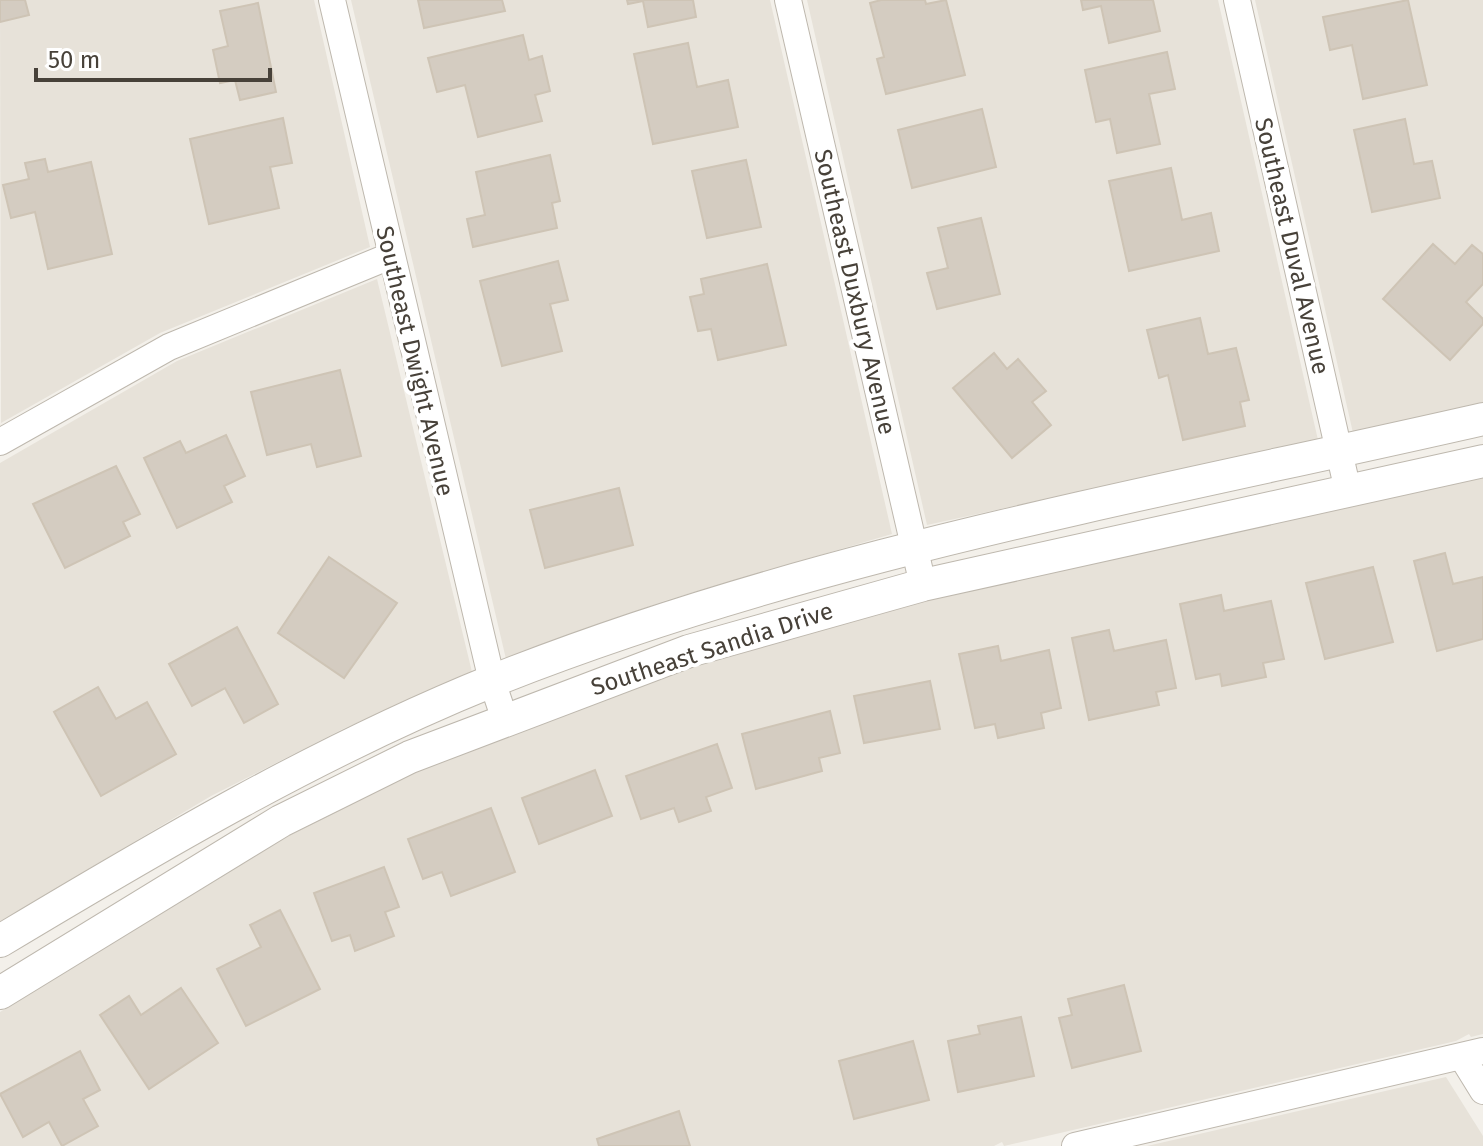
<svg xmlns="http://www.w3.org/2000/svg" width="1483" height="1146" font-family="'Fira Sans',sans-serif">
<style>
.residential{fill:#e7e2d9}
.building{fill:#d4ccc1;stroke:#cec4b5;stroke-width:2}
.lines{fill:none;stroke-linecap:round;stroke-linejoin:round}
.minor-casing{stroke:#beb8ae;stroke-width:28}
.tertiary-casing{stroke:#beb8ae;stroke-width:34}
.minor{stroke:#fff;stroke-width:26}
.tertiary{stroke:#fff;stroke-width:32}
.labels{text-anchor:middle;stroke-width:8;stroke-linejoin:round;paint-order:stroke}
.street-label{font-size:24px;fill:#474139;stroke:#fff}
</style>
<rect width="100%" height="100%" fill="#f3f0ea"/>
<g class="residential">
<polygon points="0,0 314,0 370,247 160,333 1,423"/>
<polygon points="351,0 770,0 892,534 664,601 506,659"/>
<polygon points="807,0 1218,0 1318,440 927,525"/>
<polygon points="1255,0 1483,0 1483,403 1353,433"/>
<polygon points="377,279 472,672 345,728 211,796 0,922 0,463 177,361"/>
<polygon points="1483,478 1483,1034 1471,1037 1469,1034 1456,1041 1004,1146 1002,1142 994,1146 0,1146 0,1012 290,835 417,771 695,666 927,600"/>
<polygon points="1446,1077 1483,1136 1483,1146 1147,1146"/>
</g>
<g class="building">
<polygon points="0,0 25,0 29,15 0,22"/>
<polygon points="418,0 502,0 505,11 424,28"/>
<polygon points="627,0 693,0 696,17 648,27 643,1 628,4"/>
<polygon points="881,0 925,0 926,4 946,0 965,75 886,94 877,59 884,57 870,3"/>
<polygon points="1081,0 1153,0 1160,31 1109,43 1101,6 1083,10"/>
<polygon points="1408,0 1427,85 1363,99 1352,45 1330,50 1323,17"/>
<polygon points="258,3 276,92 240,100 235,80 220,83 213,50 228,46 220,11"/>
<polygon points="523,35 529,60 542,56 550,91 535,95 542,121 478,137 465,85 437,92 428,58"/>
<polygon points="688,43 697,87 728,80 738,127 653,144 634,54"/>
<polygon points="1167,52 1175,89 1149,94 1160,144 1117,153 1110,119 1096,122 1085,70"/>
<polygon points="982,109 996,167 912,188 898,130"/>
<polygon points="283,118 292,163 270,167 279,208 209,224 190,139"/>
<polygon points="1405,119 1414,164 1432,161 1440,198 1372,212 1354,130"/>
<polygon points="550,155 560,201 552,203 557,228 473,247 467,219 485,215 476,172"/>
<polygon points="45,159 48,172 91,162 112,254 48,269 35,212 11,218 3,185 29,179 25,163"/>
<polygon points="746,160 761,227 707,238 692,171"/>
<polygon points="1171,168 1182,220 1211,213 1219,251 1129,271 1109,181"/>
<polygon points="981,218 1000,294 937,309 927,273 948,268 938,228"/>
<polygon points="1433,244 1455,264 1472,245 1483,254 1483,284 1466,302 1483,319 1483,324 1450,360 1383,299"/>
<polygon points="558,261 568,300 550,304 562,351 502,366 480,281"/>
<polygon points="767,264 786,345 718,360 711,329 698,331 690,297 704,294 701,279"/>
<polygon points="1200,318 1208,354 1236,348 1249,400 1240,402 1245,426 1183,440 1168,375 1159,378 1147,330"/>
<polygon points="994,353 1007,369 1018,359 1046,391 1032,402 1051,425 1012,458 953,388"/>
<polygon points="340,370 361,456 317,467 311,444 267,455 251,392"/>
<polygon points="226,435 245,476 224,486 232,502 177,528 144,458 180,441 186,453"/>
<polygon points="116,466 140,514 123,522 130,536 65,568 33,504"/>
<polygon points="619,488 633,545 545,568 530,510"/>
<polygon points="1445,553 1453,584 1483,577 1483,639 1437,651 1414,561"/>
<polygon points="329,557 397,603 344,678 278,633"/>
<polygon points="1373,567 1393,642 1325,659 1306,583"/>
<polygon points="1221,595 1224,611 1271,601 1284,659 1263,663 1266,677 1222,686 1220,674 1196,679 1180,604"/>
<polygon points="237,627 278,704 244,723 225,688 192,706 169,664"/>
<polygon points="1109,630 1114,651 1166,640 1176,688 1156,692 1159,705 1089,720 1072,638"/>
<polygon points="998,646 1001,661 1049,650 1061,708 1041,713 1044,728 998,738 995,724 975,728 959,654"/>
<polygon points="930,681 940,729 864,743 854,696"/>
<polygon points="98,687 116,719 147,702 176,754 101,796 54,712"/>
<polygon points="830,711 840,753 819,758 822,771 756,789 742,734"/>
<polygon points="717,744 732,788 706,797 711,811 679,822 674,808 641,819 626,776"/>
<polygon points="595,770 612,816 539,844 522,798"/>
<polygon points="491,808 515,872 451,896 442,872 423,879 408,839"/>
<polygon points="384,867 399,907 385,912 394,936 355,951 350,935 332,941 314,893"/>
<polygon points="280,910 320,989 246,1026 217,969 261,947 250,925"/>
<polygon points="1124,985 1141,1051 1072,1068 1059,1018 1072,1015 1068,999"/>
<polygon points="181,988 218,1043 149,1089 100,1015 129,996 141,1015"/>
<polygon points="1021,1017 1034,1076 958,1092 948,1041 980,1034 978,1026"/>
<polygon points="913,1041 929,1100 854,1119 839,1061"/>
<polygon points="80,1051 100,1090 83,1099 98,1126 62,1146 49,1122 23,1137 0,1094"/>
<polygon points="679,1111 690,1146 599,1146 597,1139"/>
</g>
<g class="lines">
<g class="minor-casing">
<g id="minor">
<polyline points="332,0 492,681 505,720"/>
<polyline points="788,0 923,585"/>
<polyline points="1237,0 1348,491"/>
<polyline points="0,442 169,347 390,256"/>
<polyline points="1462,1057 1483,1091"/>
<polyline points="1075,1146 1483,1051"/>
</g>
</g>
<g class="tertiary-casing">
<g id="tertiary">
<path d="M 0,941 C 160,845 319,751 492,681 C 811,554 1150,495 1483,419"/>
<polyline points="0,993 281,821 410,757 689,651 923,585 1483,461"/>
</g>
</g>
<use href="#minor" class="minor"/>
<use href="#tertiary" class="tertiary"/>
</g>
<g class="labels">
<g class="street-label">
<text transform="translate(1292 246) rotate(77)" y="8">Southeast Duval Avenue</text>
<text transform="translate(855 292) rotate(77)" y="8">Southeast Duxbury Avenue</text>
<text transform="translate(415 361) rotate(77)" y="8">Southeast Dwight Avenue</text>
<text transform="translate(712 649) rotate(-18)" y="8">Southeast Sandia Drive</text>
</g>
</g>
<path d="M36 68v12h234v-12" fill="none" stroke="#474139" stroke-width="4"/>
<text x="48" y="68" font-size="24" fill="#474139" stroke="#ffffff" stroke-width="6" paint-order="stroke">50 m</text>
</svg>
